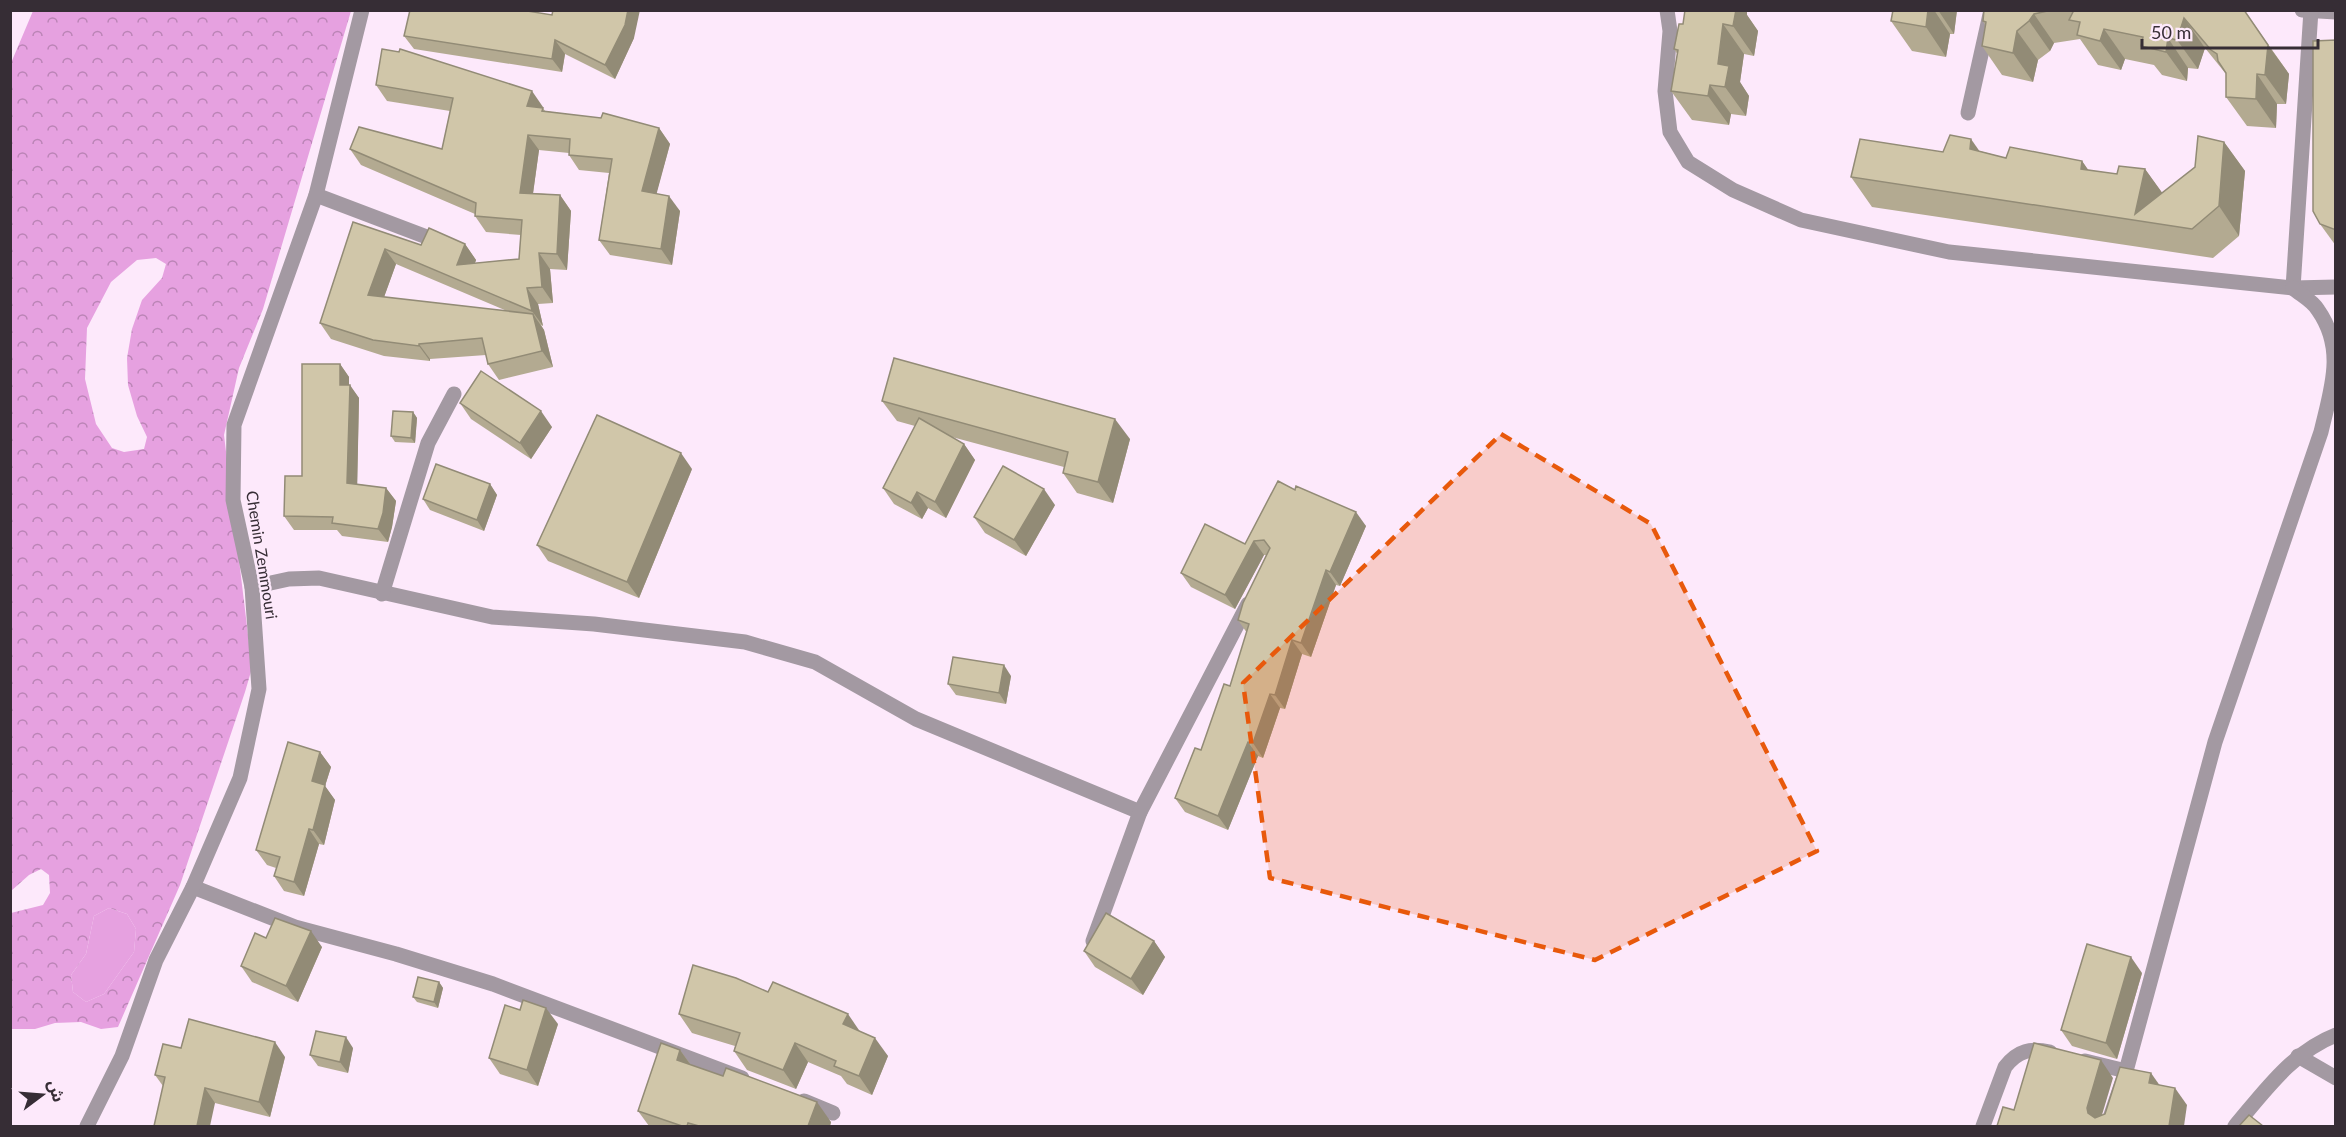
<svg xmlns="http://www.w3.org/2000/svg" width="2346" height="1137" font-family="Lato,'Noto Sans Arabic',sans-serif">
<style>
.grass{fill:#e6a1e0}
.forest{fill:url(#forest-crowns);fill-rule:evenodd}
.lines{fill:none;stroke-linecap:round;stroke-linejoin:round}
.minor{stroke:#a399a2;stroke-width:15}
.wall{fill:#b3aa91;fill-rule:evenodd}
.shaded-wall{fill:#928b76}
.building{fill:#d0c6a9;stroke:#928b76;stroke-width:1.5}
.marked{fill:#e8590c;fill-opacity:0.2;stroke:#e8590c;stroke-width:4.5;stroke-dasharray:12 8;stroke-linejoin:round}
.labels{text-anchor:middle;stroke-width:4.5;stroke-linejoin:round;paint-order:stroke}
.street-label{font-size:16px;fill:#362d35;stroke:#fde9fb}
</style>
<defs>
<pattern id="forest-crowns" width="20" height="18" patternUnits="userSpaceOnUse" patternTransform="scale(1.5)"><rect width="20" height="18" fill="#e6a1e0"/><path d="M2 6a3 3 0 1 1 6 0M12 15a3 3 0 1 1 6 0" fill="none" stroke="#bb84b6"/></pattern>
</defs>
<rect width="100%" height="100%" fill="#fde9fb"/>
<polygon class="grass" points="109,908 127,914 136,929 134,952 104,994 86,1002 73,992 71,975 86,954 94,916"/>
<path class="forest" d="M 33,11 L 351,11 L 263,309 L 239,368 L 224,435 L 252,668 L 245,692 L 180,885 L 118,1027 L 101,1029 L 81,1022 L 55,1023 L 35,1029 L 11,1029 L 11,913 L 43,905 L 50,893 L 49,875 L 41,869 L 29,875 L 11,891 L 11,63 ZM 156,258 L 166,264 L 162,278 L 142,300 L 132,329 L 127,358 L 128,385 L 137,416 L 147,437 L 144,449 L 124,452 L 112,448 L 96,424 L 85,379 L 87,328 L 111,282 L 137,260 ZM 109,908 L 127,914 L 136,929 L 134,952 L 104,994 L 86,1002 L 73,992 L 71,975 L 86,954 L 94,916 Z"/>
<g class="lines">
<g class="minor">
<polyline points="1667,10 1670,31 1665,91 1670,132 1688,162 1733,190 1801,220 1949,252 2293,288 2336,287"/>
<polyline points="2302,10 2336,12"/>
<polyline points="1968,113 1991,10"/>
<polyline points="316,195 432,239"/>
<polyline points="2293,288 2311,10"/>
<polyline points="252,587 289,579 319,578 492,617 594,624 745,642 815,662 916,719 1140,812"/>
<polyline points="382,594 428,443 454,394"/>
<polyline points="193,887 295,927 396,954 493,984 742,1078"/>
<polyline points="1093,941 1140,812 1248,604"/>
<polyline points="2298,1056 2336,1078"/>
<polyline points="2085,1061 2126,1071"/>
<polyline points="804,1101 833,1113"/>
<polyline points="87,1126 122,1056 156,960 193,887 240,778 259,689 252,587 233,500 234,425 316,195 362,10"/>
<path d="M 1983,1126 L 2005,1067 C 2018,1050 2031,1048 2050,1052"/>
<path d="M 2109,1126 L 2110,1118 L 2126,1071 L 2215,742 L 2321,432 C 2331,389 2346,350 2318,310 C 2313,301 2301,295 2293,288"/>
<path d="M 2235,1126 C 2264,1092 2292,1052 2336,1035"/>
</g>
</g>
<g class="wall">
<polygon points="1685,10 1747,10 1747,15 1758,31 1754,56 1744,54 1740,82 1749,96 1746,116 1731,114 1729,125 1692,120 1671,91 1678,55 1674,49 1683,24"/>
<polygon points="1893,10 1957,10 1954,34 1950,34 1946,57 1912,51 1891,21"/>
<polygon points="1984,10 2244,10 2289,74 2286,104 2277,104 2276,128 2247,126 2226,97 2226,74 2205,48 2198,69 2188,68 2187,81 2162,75 2154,65 2125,59 2121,70 2098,65 2080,39 2054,43 2050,51 2038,60 2033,82 2002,75 1982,46 1985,25 1983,21"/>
<polygon points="552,15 634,38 615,79 565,54 562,72 414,49 404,36"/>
<polygon points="2336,40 2336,246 2320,224"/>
<path d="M 376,85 L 543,107 L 543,108 L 545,111 L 659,128 L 670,144 L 656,194 L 680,211 L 672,265 L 610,255 L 599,240 L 609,173 L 579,170 L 569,155 L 569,153 L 539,150 L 533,193 L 560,195 L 571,211 L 567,270 L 550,269 L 553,303 L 538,304 L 543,326 L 541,325 L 544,330 L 553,367 L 499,380 L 488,364 L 486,355 L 430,359 L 430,361 L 384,356 L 331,339 L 320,323 L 353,222 L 421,245 L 465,244 L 476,260 L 475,263 L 519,259 L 521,235 L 486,232 L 475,216 L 475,214 L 361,165 L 350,149 L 442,149 L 450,111 L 387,101 ZM 396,264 L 507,311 L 384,297 Z"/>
<polygon points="2224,142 2245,171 2239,236 2213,258 1872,207 1851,177 1943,152 1980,151 2006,158 2082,161 2088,170 2117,174 2145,169 2162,193 2195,167"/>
<polygon points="340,364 349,377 349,385 359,398 357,484 386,488 396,501 392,527 388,542 342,536 337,530 294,530 284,516 302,476"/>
<polygon points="882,401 1130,439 1113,503 1077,493 1063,473 1064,467 952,437 964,444 975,460 946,518 928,508 922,519 894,504 883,488 915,426 897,421"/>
<polygon points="460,403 552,427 531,459 471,419"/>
<polygon points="413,412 417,418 415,443 395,442 391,436"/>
<polygon points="692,469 639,598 548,561 537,545"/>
<polygon points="1278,481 1366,526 1340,586 1336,585 1311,657 1302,654 1285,709 1280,708 1263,758 1258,756 1228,830 1185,812 1175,798 1201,750 1230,686 1247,633 1238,620 1266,555 1264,555 1235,609 1191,587 1181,573 1245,544"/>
<polygon points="490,484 497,495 484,531 430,510 423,499"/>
<polygon points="1055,505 1026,556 985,533 974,517"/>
<polygon points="1011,676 1006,704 956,695 948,684"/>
<polygon points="320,752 331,767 325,786 335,800 324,845 319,844 304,896 284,891 274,876 276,868 267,865 256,850"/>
<polygon points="266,938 322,947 298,1002 252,982 241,966"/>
<polygon points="1154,941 1165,957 1143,995 1095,967 1084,951"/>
<polygon points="2142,973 2117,1059 2072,1046 2061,1030"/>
<polygon points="439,982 443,988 438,1008 417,1002 413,997"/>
<polygon points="768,992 859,1031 888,1056 872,1095 847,1084 841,1076 808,1062 796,1089 747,1070 734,1051 735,1046 692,1033 679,1014"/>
<polygon points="558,1024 538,1086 500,1074 489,1058"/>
<polygon points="181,1048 285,1057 270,1117 215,1103 163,1086 155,1075"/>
<polygon points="353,1048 348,1073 318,1066 310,1055"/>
<polygon points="680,1050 691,1065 831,1122 830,1126 649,1126 638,1111"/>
</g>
<g class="shaded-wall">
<polygon points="628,10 640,10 634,38 615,79 605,65"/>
<polygon points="1730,10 1747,10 1747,15 1758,31 1754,56 1733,26"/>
<polygon points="1928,10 1934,10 1950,34 1946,57 1926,27"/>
<polygon points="1938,10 1957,10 1954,34"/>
<polygon points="2034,14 2054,43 2050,51 2029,21"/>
<polygon points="2184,18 2205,48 2198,69 2177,40"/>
<polygon points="1723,24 1744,54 1740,82 1749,96 1746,116 1725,87 1718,64"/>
<polygon points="2104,29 2125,59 2121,70 2100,41"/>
<polygon points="2017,31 2038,60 2033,82 2013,53"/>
<polygon points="2168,38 2188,68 2187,81 2166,52"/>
<polygon points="555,40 565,54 562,72 552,59"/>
<polygon points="2268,45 2289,74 2286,104 2265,75"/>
<polygon points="2257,74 2277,104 2276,128 2256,99"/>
<polygon points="1710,85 1731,114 1729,125 1708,96"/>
<polygon points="532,91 543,107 538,122 527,106"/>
<polygon points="659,128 670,144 653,207 642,191"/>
<polygon points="528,135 539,150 531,208 520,193"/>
<polygon points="1971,139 1992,169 1970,149"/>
<polygon points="2224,142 2245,171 2239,236 2219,206"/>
<polygon points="2082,161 2103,191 2081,169"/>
<polygon points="2145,169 2166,198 2135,214"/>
<polygon points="560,195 571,211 567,270 557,254"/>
<polygon points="669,196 680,211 672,265 661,249"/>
<polygon points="465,244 476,260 468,281 457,265"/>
<polygon points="385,249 396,264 379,311 368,295"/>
<polygon points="539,253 550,269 553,303 542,287"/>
<polygon points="527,288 538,304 543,326 532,311"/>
<polygon points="533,314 544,330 553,367 542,351"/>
<polygon points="419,344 430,359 430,361 419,346"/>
<polygon points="340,364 349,377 349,393 350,385 359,398 357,496 347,483 340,385"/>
<polygon points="541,411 552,427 531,459 520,443"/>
<polygon points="413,412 417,418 415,443 411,438"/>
<polygon points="1115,419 1130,439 1113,503 1098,482"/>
<polygon points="964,444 975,460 946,518 935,502"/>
<polygon points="681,453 692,469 639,598 627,582"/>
<polygon points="490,484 497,495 484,531 477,520"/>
<polygon points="386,488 396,501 392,527 388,542 378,529"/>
<polygon points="1044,489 1055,505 1026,556 1014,540"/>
<polygon points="917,492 928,508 922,519 911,503"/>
<polygon points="1356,512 1366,526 1340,586 1330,572"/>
<polygon points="1254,541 1264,555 1235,609 1225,595"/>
<polygon points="1326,570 1336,585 1311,657 1301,643"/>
<polygon points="1292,640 1302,654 1285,709 1275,695"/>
<polygon points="1004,665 1011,676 1006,704 999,693"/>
<polygon points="1270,694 1280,708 1263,758 1253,743"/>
<polygon points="1248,742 1258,756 1228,830 1218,816"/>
<polygon points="320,752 331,767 325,786 335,800 324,845 313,830 312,781"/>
<polygon points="309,829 319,844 304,896 294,882"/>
<polygon points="311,931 322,947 298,1002 286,986"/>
<polygon points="1154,941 1165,957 1143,995 1131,979"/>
<polygon points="2131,957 2142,973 2117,1059 2106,1043"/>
<polygon points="439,982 443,988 438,1008 434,1002"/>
<polygon points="546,1008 558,1024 538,1086 527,1070"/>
<polygon points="848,1014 861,1033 843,1024"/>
<polygon points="346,1037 353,1048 348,1073 340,1062"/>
<polygon points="875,1038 888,1056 872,1095 859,1076"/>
<polygon points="275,1042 285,1057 270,1117 259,1102"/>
<polygon points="795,1043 808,1062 796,1089 783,1070"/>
<polygon points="680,1050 695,1071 677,1060"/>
<polygon points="2101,1060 2113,1078 2099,1125 2088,1113 2087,1108"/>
<polygon points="2151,1073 2163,1090 2149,1083"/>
<polygon points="205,1088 215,1103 210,1126 197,1126"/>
<polygon points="2175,1088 2187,1105 2184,1126 2169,1126"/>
<polygon points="817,1102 831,1122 830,1126 808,1126"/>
</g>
<g class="building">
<polygon points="410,10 521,10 552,15 553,10 628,10 625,25 605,65 555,40 552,59 404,36"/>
<polygon points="1685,10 1736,10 1733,26 1723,24 1718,64 1729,66 1725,87 1710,85 1708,96 1671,91 1678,50 1674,49 1679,24 1683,24"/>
<polygon points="1893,10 1928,10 1926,27 1891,21"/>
<polygon points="1984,10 2052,10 2034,14 2029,21 2017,31 2013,53 1982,46 1986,22 1983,21"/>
<polygon points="2074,10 2244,10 2268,45 2265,75 2257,74 2256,99 2226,97 2226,73 2218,61 2217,54 2211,50 2184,18 2177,40 2168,38 2166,52 2141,46 2143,37 2104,29 2100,41 2077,35 2080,22 2069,20"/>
<polygon points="2336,40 2336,230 2320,224 2313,211 2313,41"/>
<polygon points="382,49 399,52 400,49 532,91 527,106 543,108 542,111 601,118 603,113 659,128 642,191 669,196 661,249 599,240 612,159 569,155 570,139 528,135 520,193 560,195 557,254 539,253 542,287 527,288 532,311 385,249 368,295 533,314 542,351 488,364 482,338 419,344 419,346 373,340 320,323 353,222 421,245 429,228 465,244 457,265 519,259 522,220 475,216 476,203 350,149 359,127 442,149 453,98 376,85"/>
<polygon points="1950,135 1971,139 1970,149 2006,158 2010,147 2082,161 2081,169 2117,174 2119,166 2145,169 2135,214 2195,167 2198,136 2224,142 2219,206 2192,229 1851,177 1860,139 1943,152"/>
<polygon points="894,358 1115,419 1098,482 1063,473 1068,452 882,401"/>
<polygon points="302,364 340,364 340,385 350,385 347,483 386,488 383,513 378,529 332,523 333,517 284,516 285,476 302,476"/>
<polygon points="481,371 541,411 520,443 460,403"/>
<polygon points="393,411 413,412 411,438 391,436"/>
<polygon points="597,415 681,453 627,582 537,545"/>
<polygon points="919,418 964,444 935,502 917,492 911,503 883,488"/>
<polygon points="436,464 490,484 477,520 423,499"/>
<polygon points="1003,466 1044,489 1014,540 974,517"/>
<polygon points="1278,481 1295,490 1296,486 1356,512 1330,572 1326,570 1301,643 1292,640 1275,695 1270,694 1253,743 1248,742 1218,816 1175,798 1195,748 1201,750 1224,684 1230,686 1249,624 1238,620 1243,603 1270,548 1264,540 1254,541 1225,595 1181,573 1205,524 1245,544"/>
<polygon points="953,657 1004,665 999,693 948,684"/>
<polygon points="288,742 320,752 312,781 325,785 313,830 309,829 294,882 274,876 280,857 256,850"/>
<polygon points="1106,913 1154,941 1131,979 1084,951"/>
<polygon points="275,918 311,931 286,986 241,966 255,933 266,938"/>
<polygon points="2087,944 2131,957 2106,1043 2061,1030"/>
<polygon points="693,965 736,978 768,992 773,982 848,1014 843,1024 875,1038 859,1076 834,1066 836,1061 795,1043 783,1070 734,1051 740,1033 679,1014"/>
<polygon points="418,977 439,982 434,1002 413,997"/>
<polygon points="523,1000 546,1008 527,1070 489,1058 505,1005 520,1010"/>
<polygon points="189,1019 275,1042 259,1102 205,1088 197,1126 154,1126 165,1077 155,1075 163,1044 181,1048"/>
<polygon points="316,1031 346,1037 340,1062 310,1055"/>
<polygon points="661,1043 680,1050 677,1060 723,1076 726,1068 817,1102 808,1126 699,1126 688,1123 687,1126 682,1126 638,1111"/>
<polygon points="2034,1043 2101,1060 2087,1108 2088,1113 2095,1118 2105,1114 2120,1067 2151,1073 2149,1083 2175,1088 2169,1126 1997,1126 2003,1107 2014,1110"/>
<polygon points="2249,1115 2263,1126 2239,1126"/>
</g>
<path class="marked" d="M 1501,434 L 1651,524 L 1817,851 L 1595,960 L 1270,878 L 1243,683 Z"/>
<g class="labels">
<g class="street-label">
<text transform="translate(262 555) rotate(81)" y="6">Chemin Zemmouri</text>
</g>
</g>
<rect width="2346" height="1137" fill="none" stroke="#362d35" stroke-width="24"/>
<g transform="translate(42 1095) rotate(74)" stroke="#fde9fb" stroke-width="4.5" paint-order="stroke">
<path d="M0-4.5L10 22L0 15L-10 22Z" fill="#362d35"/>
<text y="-9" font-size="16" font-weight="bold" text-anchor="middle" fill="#362d35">ش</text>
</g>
<path d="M2142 39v9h176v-9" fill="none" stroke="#362d35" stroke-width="3"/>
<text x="2151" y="39" font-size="18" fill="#362d35" stroke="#fde9fb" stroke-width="4.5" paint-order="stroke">50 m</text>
</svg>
